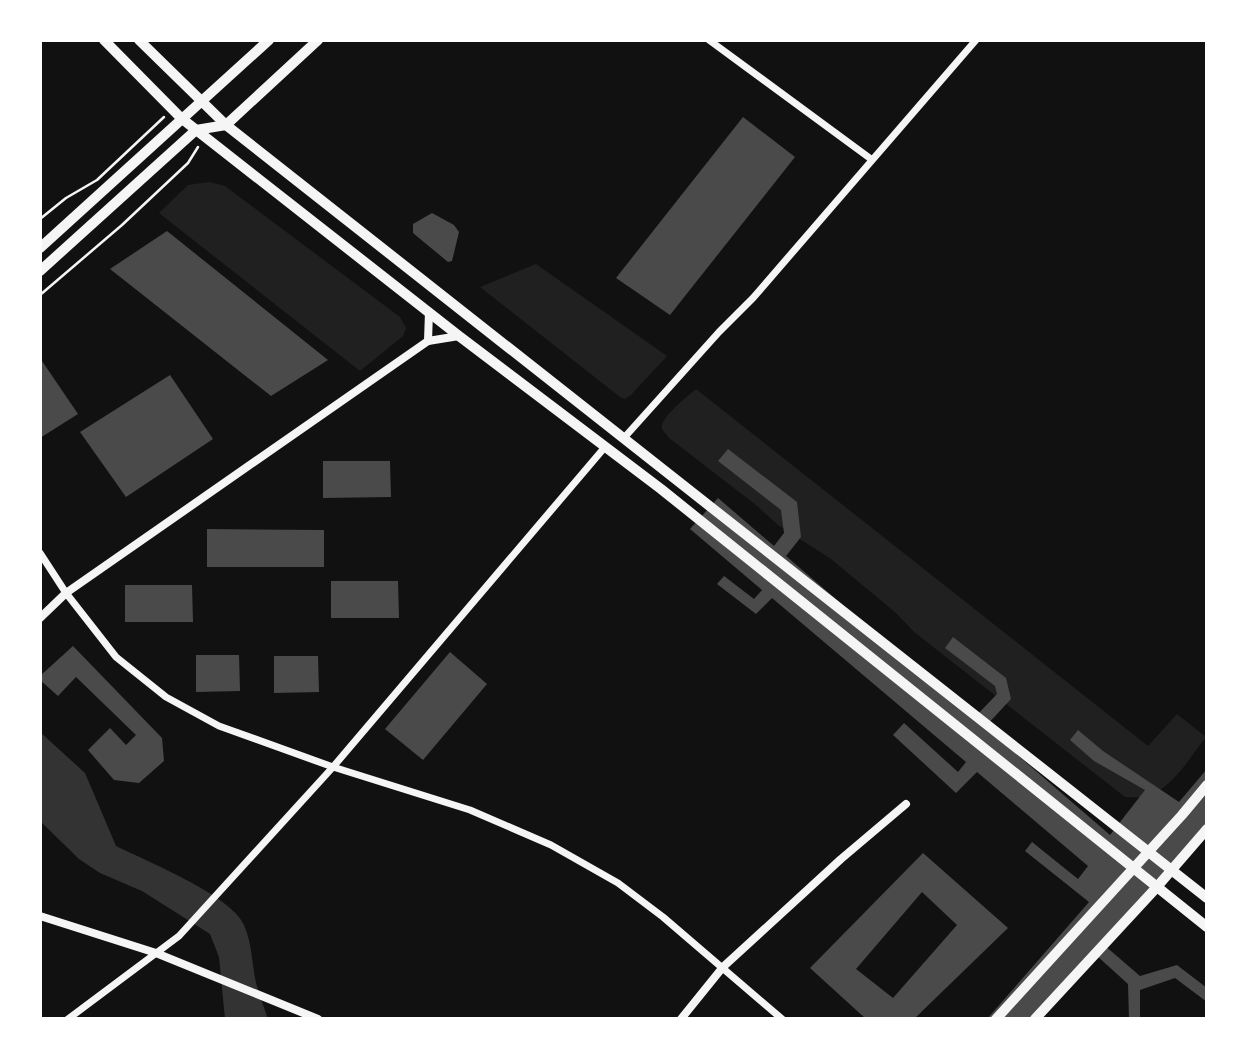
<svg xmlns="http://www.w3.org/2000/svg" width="1247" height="1059" font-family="Arial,sans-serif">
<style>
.green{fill:#202020}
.water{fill:#333}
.building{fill:#4a4a4a;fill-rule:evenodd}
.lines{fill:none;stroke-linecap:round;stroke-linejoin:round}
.path{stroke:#f5f5f5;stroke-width:2.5}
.minor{stroke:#f5f5f5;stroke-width:7}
.tertiary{stroke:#f5f5f5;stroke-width:8}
.secondary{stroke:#f5f5f5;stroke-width:10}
.primary{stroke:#f5f5f5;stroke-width:10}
</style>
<rect width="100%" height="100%" fill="#111"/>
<g class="green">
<polygon points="209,182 225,186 400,317 406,328 403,336 360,371 159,213 188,185"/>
<polygon points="536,264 667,356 631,395 625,399 620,397 480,287"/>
<path d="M 696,389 L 1148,746 L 1177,714 L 1206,737 C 1190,757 1173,788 1147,796 C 1141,798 1133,797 1125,797 L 914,632 L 896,613 L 831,559 L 778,525 L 756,505 L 669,438 C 668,437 663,430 662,429 C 659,418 688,396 696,389 Z"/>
</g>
<path class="water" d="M 40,732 L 85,773 L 116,846 C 146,861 231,895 244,925 C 252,943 252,964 256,983 C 259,995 264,1007 268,1019 L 225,1019 L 219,957 L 210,934 L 142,891 L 100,873 L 79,859 L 40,821 Z"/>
<g class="building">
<polygon points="743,117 795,157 670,315 616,278"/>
<polygon points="432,213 454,225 459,232 452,261 448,262 413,233 413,224"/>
<polygon points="167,231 328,360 271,396 110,269"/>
<polygon points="40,358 78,414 40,438"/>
<polygon points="170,375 213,439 126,497 80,432"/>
<polygon points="728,449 797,502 801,537 786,556 974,718 997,694 995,686 945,648 953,637 1006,678 1011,699 985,727 1110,835 1145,790 1094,761 1070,740 1078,730 1103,751 1179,802 1207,769 1207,836 1200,830 1104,945 1140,976 1177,965 1207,988 1207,1002 1175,978 1140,990 1140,1019 1129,1019 1128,984 1096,955 1039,1019 987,1019 1089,902 1025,851 1032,842 1078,879 1088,866 977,772 956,793 893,735 904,723 958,772 966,762 772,598 756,614 717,584 724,576 754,599 762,590 690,529 718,498 774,546 784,533 781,510 718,461"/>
<polygon points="323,461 390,461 391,497 323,498"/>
<polygon points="207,529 324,530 324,567 207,567"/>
<polygon points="331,581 398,581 399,618 331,618"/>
<polygon points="125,585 192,585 193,622 125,622"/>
<polygon points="73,646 162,738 164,761 139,783 114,780 88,750 110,728 126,745 136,735 76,677 58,696 40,680 40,676"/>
<polygon points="450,652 487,684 423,760 385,729"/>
<polygon points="196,655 239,655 240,691 196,692"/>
<polygon points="274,656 318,656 319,692 274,693"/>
<path d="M 923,853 L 1008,928 L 914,1019 L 866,1019 L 810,968 ZM 922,892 L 957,925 L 893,998 L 856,969 Z"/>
</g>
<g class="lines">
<g class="path">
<polyline points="40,219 66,198 97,180 164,117"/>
<polyline points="40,295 122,225 188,163 198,147"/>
</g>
<g class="minor">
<polyline points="709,40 871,159"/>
<polyline points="623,439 719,332 753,298 976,40"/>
<polyline points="40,553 66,593 116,657 166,697 219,726 333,767 470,810 551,845 618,883 663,917 782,1019"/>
<polyline points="68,1019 179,936 333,767 605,447"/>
</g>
<g class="tertiary">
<polyline points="428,341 429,312"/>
<polyline points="40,618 66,593 428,341 459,336"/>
<polyline points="40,916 156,953 318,1019"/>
<polyline points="681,1019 723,967 841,859 906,804"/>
</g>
<g class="secondary">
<polyline points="40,248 269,40"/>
<polyline points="40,271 196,130 226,125 318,40"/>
<polyline points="996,1019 1182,815 1207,785"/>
<polyline points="1035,1019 1156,888 1207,829"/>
</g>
<g class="primary">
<polyline points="104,40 181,118 459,336 661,489 1207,927"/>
<polyline points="139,40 226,125 1207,898"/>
</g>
</g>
<rect width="1247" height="1059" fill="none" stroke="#ffffff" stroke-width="84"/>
</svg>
